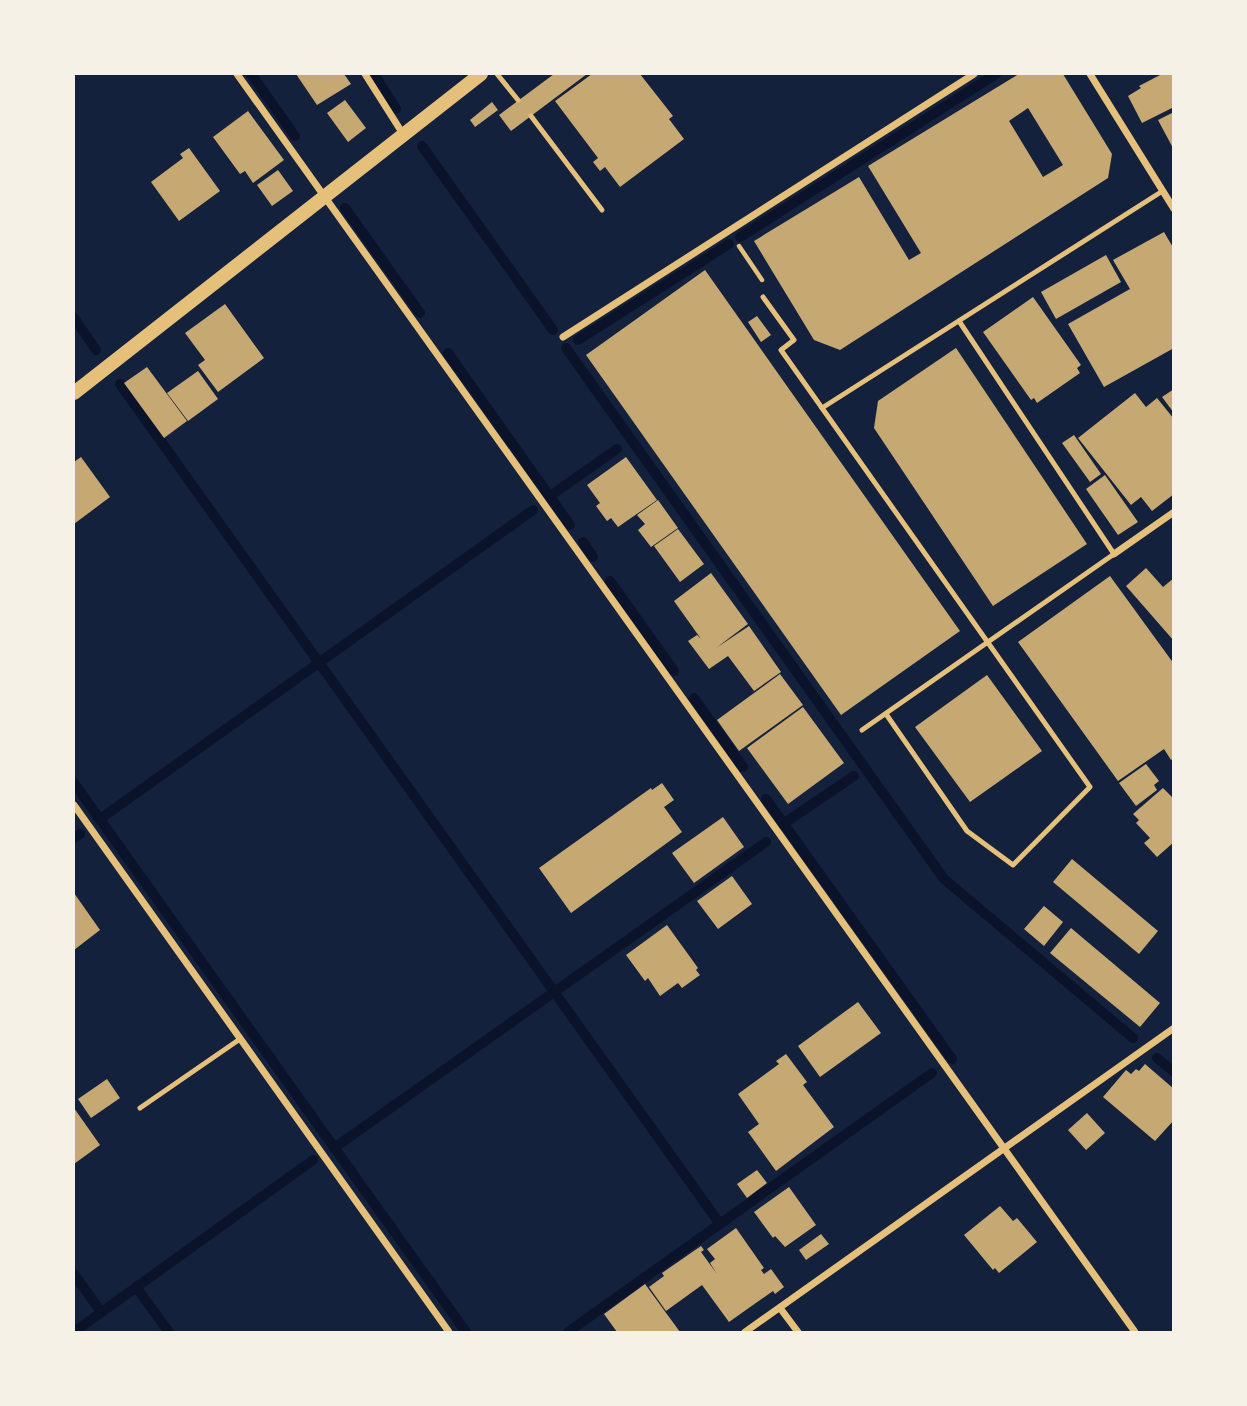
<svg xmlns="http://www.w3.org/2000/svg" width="1247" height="1406" font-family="Cabin,sans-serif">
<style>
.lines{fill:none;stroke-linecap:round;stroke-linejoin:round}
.stream{stroke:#0b132b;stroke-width:10}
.building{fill:#c6a872;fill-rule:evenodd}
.path{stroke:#e5c07b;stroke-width:4.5}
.service{stroke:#e5c07b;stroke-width:5}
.minor{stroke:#e5c07b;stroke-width:7}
.secondary{stroke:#e5c07b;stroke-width:14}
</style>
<rect width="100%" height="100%" fill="#14213d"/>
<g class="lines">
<g class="stream">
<polyline points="251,74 295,136"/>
<polyline points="374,74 396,109"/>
<polyline points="422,146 553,330"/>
<polyline points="345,208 420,313"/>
<polyline points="740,237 996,74"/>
<polyline points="74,318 96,350"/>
<polyline points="578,340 729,244"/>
<polyline points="566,348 944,879 1133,1038"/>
<polyline points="448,353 570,525"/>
<polyline points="120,384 720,1224"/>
<polyline points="550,496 617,449"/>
<polyline points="583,542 593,557"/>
<polyline points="610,581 674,671"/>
<polyline points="694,698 743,767"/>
<polyline points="74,783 466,1332"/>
<polyline points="766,799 952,1059"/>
<polyline points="100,819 533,510"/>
<polyline points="783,824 854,776"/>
<polyline points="74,838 80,834"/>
<polyline points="1157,1058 1174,1072"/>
<polyline points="334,1148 766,842"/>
<polyline points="74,1274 101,1312"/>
<polyline points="136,1287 169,1332"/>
<polyline points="74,1332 313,1160"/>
<polyline points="568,1332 932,1073"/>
</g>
</g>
<g class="building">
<polygon points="296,74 344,74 351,84 317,105"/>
<polygon points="554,74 587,74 511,131 499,115"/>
<polygon points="592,74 640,74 673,116 669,119 684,139 620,187 605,167 600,171 593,162 598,158 555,101"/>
<path d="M 1019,74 L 1063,74 L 1112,154 L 1108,178 L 840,350 L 814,340 L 754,241 L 859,177 L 909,260 L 921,253 L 868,166 ZM 1028,108 L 1063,165 L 1043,177 L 1009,121 Z"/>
<polygon points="1162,74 1174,74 1174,107 1142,123 1128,96 1141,88 1139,86"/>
<polygon points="345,100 366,128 348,142 327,113"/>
<polygon points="492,102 498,110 475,127 470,120"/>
<polygon points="248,111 284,160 253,183 245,171 240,174 213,137"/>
<polygon points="1174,112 1174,150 1158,120"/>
<polygon points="189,148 220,191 179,221 151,182 183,158 180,154"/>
<polygon points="278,170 293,191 272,206 257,185"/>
<polygon points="1164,232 1174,249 1174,348 1104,387 1068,324 1130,289 1113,260"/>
<polygon points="1106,255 1121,282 1056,319 1041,292"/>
<polygon points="705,270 960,631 841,715 586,355"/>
<polygon points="1033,297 1081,365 1077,368 1080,373 1037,403 1034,398 1031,400 983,332"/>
<polygon points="225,304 264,358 218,392 198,365 205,360 185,333"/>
<polygon points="757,316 771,335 761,342 748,322"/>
<polygon points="956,348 1087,544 993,606 874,428 878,401"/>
<polygon points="147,367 187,421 164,438 124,383"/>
<polygon points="198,371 218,399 188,421 167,393"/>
<polygon points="1174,389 1174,413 1162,397"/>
<polygon points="1135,393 1146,407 1157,398 1174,419 1174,494 1152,511 1141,497 1131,505 1078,438"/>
<polygon points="1074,435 1101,474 1090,482 1062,443"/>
<polygon points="81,457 110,497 74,524 74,462"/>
<polygon points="626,457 657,500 618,527 611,518 607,521 596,506 600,503 587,485"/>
<polygon points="1105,475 1138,522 1118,535 1086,489"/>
<polygon points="658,500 678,528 651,547 638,530 645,524 637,515"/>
<polygon points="678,529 704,564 680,582 654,546"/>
<polygon points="1146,568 1163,587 1174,578 1174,641 1126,586"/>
<polygon points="711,573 748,624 716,648 749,626 781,672 754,691 728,656 709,669 688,641 697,635 701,639 674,601"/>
<polygon points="1110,576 1174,664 1174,758 1171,760 1164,749 1118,781 1018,642"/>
<polygon points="780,674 803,705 739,751 717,720"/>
<polygon points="987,675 1042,751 970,802 915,727"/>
<polygon points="803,707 844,763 788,804 747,748"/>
<polygon points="1146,764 1159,781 1154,785 1157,790 1136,806 1119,783"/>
<polygon points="662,783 674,800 664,807 682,832 571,913 539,868 651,788 652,790"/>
<polygon points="1163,788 1174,799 1174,842 1157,857 1144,843 1150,838 1136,823 1139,820 1133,814"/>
<polygon points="723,817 744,847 694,883 672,853"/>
<polygon points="1072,859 1158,931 1139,954 1053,882"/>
<polygon points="732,876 752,904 718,929 697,901"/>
<polygon points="74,893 100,930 74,950"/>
<polygon points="1044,906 1063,922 1044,946 1024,929"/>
<polygon points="667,925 698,968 696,970 700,975 682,988 678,983 660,996 648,978 645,981 626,955"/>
<polygon points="1071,928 1160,1003 1140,1027 1050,953"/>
<polygon points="858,1002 881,1033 820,1077 798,1046"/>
<polygon points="786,1054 807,1082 803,1085 834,1127 776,1171 748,1132 759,1124 738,1094 779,1064 776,1061"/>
<polygon points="1145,1064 1174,1089 1174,1120 1155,1141 1103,1097 1126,1070 1131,1074 1136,1069 1139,1071"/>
<polygon points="107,1079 120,1098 91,1118 78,1099"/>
<polygon points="74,1108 100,1145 74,1164"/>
<polygon points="1087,1113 1105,1133 1086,1150 1068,1130"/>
<polygon points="757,1170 767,1183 747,1198 737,1184"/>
<polygon points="789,1187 816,1225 785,1247 775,1236 773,1238 754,1212"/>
<polygon points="1000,1206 1013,1221 1017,1218 1037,1242 999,1273 995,1268 993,1270 964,1235"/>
<polygon points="736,1228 764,1268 761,1270 764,1274 771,1269 784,1287 775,1294 773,1291 729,1322 702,1285 666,1311 649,1287 664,1276 662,1273 701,1246 704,1250 701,1252 717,1274 710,1263 715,1259 707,1249"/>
<polygon points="821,1234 829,1244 806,1260 799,1250"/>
<polygon points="645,1284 680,1332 617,1332 604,1314"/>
</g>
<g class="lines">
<polyline class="path" points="739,246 762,280"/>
<g class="service">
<polyline points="497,74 518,100"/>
<polyline points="531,116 602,210"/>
<polyline points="763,297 794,340 781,350 1090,787 1013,865 967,831 886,714"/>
<polyline points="822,408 1161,192"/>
<polyline points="862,730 1114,554 959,321"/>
<polyline points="140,1108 240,1039"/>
</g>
<g class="minor">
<polyline points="237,74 1135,1332"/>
<polyline points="365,74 403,134"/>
<polyline points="1090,74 1174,209"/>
<polyline points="563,337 974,74"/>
<polyline points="1114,554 1174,512"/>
<polyline points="74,805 449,1332"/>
<polyline points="780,1308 798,1332"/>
<polyline points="745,1332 1174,1028"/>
</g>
<polyline class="secondary" points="74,393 481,74"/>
</g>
<rect width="1247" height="1406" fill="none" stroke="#f6f1e7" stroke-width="150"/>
</svg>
